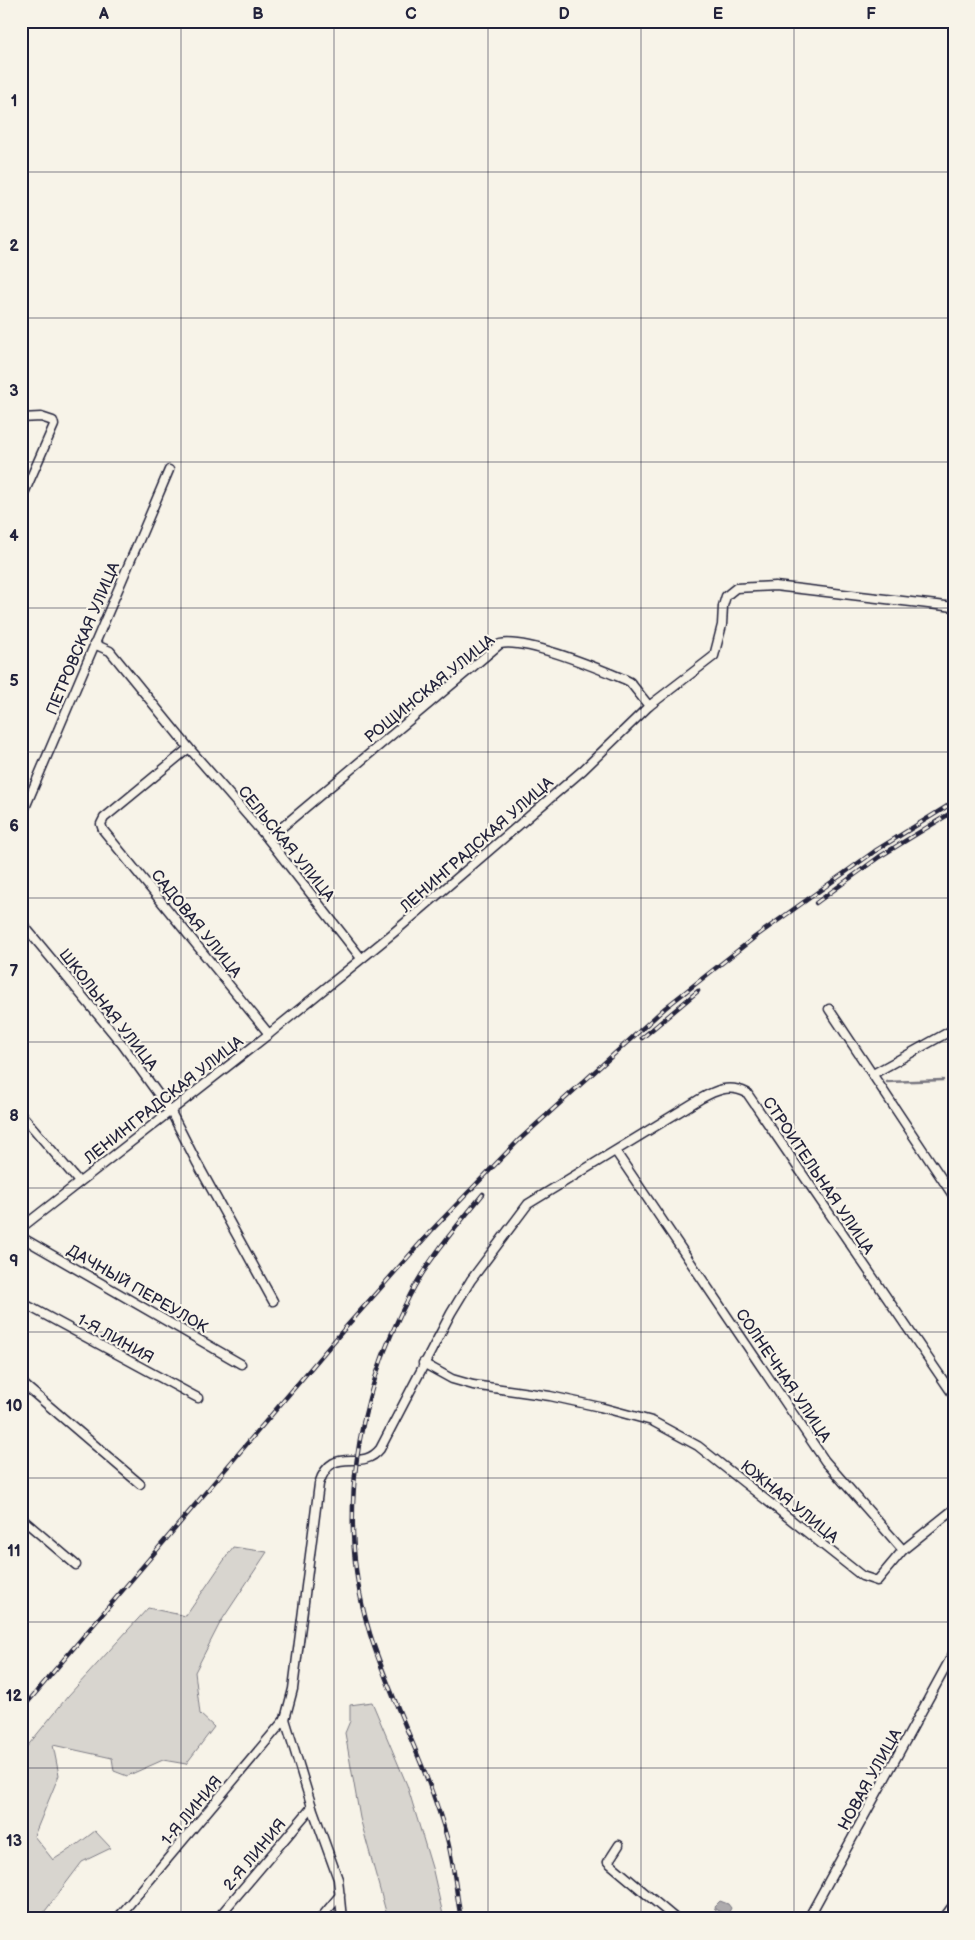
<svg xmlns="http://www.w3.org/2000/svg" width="975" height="1940" font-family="'Balsamiq Sans',sans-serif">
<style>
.green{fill:#d8d5cf;stroke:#7d7c85}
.water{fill:#aeabad;stroke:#76747f}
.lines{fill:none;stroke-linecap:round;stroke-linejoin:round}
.stream{stroke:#76747f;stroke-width:2.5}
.minor-casing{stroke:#22223b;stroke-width:11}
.minor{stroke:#f7f3e8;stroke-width:8}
.rail-casing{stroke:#22223b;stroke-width:4.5}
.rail{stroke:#f7f3e8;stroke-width:2.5;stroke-dasharray:8;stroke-linecap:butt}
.grid{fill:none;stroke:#22223b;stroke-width:1;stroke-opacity:0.55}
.labels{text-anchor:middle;stroke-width:4.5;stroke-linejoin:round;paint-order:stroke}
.street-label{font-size:16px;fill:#22223b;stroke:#f7f3e8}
.neatline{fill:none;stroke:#22223b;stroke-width:2}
.grid-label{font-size:16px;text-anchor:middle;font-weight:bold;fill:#22223b}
</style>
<rect width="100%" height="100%" fill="#f7f3e8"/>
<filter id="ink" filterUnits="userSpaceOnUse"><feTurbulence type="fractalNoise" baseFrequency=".02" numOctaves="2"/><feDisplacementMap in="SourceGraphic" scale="10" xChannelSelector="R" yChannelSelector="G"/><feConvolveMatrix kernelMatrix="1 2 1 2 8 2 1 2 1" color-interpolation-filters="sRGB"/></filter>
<g filter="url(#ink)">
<g class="green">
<polygon points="233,1547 267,1552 220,1623 195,1672 200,1714 214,1727 186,1764 163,1760 127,1776 114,1771 112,1758 53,1745 59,1775 34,1836 53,1860 78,1844 95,1831 111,1848 82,1862 39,1919 21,1919 21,1754 68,1696 148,1608 186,1616"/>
<polygon points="372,1702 407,1785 433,1871 444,1919 388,1919 360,1818 345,1733 350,1721 350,1705"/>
</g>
<polygon class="water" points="720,1901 728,1904 731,1908 727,1916 715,1909 714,1907"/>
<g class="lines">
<g class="stream">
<polyline points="953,1079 954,1079"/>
<polyline points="887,1082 943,1080"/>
</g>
<g class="minor-casing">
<g id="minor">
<polyline points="21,418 41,417 53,421 54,425 21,500"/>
<polyline points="94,644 110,651 189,748 268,839 361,958"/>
<polyline points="189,748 104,818 101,824 103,830 269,1034"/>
<polyline points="21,817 169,470"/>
<path d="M 268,839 L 500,644 C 526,638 597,668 624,679 L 630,682 L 649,706"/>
<polyline points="21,922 122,1044 171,1112 196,1161 273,1301"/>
<polyline points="829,1009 954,1197"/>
<polyline points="873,1074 954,1029"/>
<polyline points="21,1114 79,1182"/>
<polyline points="616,1152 825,1461 903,1550 954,1509"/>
<polyline points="21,1228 269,1034 392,934 583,770 649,706 714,656 722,625 723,606 726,596 736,588 775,586 954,607"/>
<polyline points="21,1237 241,1364"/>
<polyline points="21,1302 198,1398"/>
<polyline points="423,1363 452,1379 473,1385 550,1396 600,1407 652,1421 698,1446 862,1576 877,1581 903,1550"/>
<polyline points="21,1382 140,1484"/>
<polyline points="21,1518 76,1565"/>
<polyline points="619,1845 608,1862 676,1919"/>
<polyline points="117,1919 285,1719"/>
<polyline points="217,1919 312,1807"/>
<polyline points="320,1919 340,1895"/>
<path d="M 342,1919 L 338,1879 L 312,1807 L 285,1719 L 293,1689 L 319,1484 C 332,1442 360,1474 380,1449 L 451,1313 L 471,1280 L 528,1204 L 700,1099 C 716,1090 729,1084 747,1093 L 954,1396"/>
<polyline points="808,1919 954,1652"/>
<polyline points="943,1919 954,1904"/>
</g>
</g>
<use href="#minor" class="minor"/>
<g class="rail-casing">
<g id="rail">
<polyline points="816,903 879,857 954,811"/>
<polyline points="642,1038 698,991"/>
<polyline points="21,1710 346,1327 431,1231 518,1141 665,1008 755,937 875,851 954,802"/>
<path d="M 461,1919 C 456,1892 454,1864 447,1838 C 428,1768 392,1704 370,1634 C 335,1521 356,1398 410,1295 C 429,1258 457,1226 483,1194"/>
</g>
</g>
<use href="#rail" class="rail"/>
</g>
</g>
<path class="grid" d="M 181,21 L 181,1919M 334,21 L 334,1919M 488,21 L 488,1919M 641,21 L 641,1919M 794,21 L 794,1919M 21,172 L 954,172M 21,318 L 954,318M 21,462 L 954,462M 21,608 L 954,608M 21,752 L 954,752M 21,898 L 954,898M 21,1042 L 954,1042M 21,1188 L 954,1188M 21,1332 L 954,1332M 21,1478 L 954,1478M 21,1622 L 954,1622M 21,1768 L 954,1768"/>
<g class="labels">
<g class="street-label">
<text transform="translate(82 638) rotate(-67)" y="6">ПЕТРОВСКАЯ УЛИЦА</text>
<text transform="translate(429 688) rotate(-39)" y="6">РОЩИНСКАЯ УЛИЦА</text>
<text transform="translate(287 843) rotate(51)" y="6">СЕЛЬСКАЯ УЛИЦА</text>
<text transform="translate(476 844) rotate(-41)" y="6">ЛЕНИНГРАДСКАЯ УЛИЦА</text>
<text transform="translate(197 923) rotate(51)" y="6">САДОВАЯ УЛИЦА</text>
<text transform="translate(109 1009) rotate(52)" y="6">ШКОЛЬНАЯ УЛИЦА</text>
<text transform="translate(163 1099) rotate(-38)" y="6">ЛЕНИНГРАДСКАЯ УЛИЦА</text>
<text transform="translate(819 1175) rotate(56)" y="6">СТРОИТЕЛЬНАЯ УЛИЦА</text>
<text transform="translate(138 1288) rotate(30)" y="6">ДАЧНЫЙ ПЕРЕУЛОК</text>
<text transform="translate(116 1338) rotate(29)" y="6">1-Я ЛИНИЯ</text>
<text transform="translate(784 1375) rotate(56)" y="6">СОЛНЕЧНАЯ УЛИЦА</text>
<text transform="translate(790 1501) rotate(39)" y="6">ЮЖНАЯ УЛИЦА</text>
<text transform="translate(869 1779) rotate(-61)" y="6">НОВАЯ УЛИЦА</text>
<text transform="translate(191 1810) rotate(-50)" y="6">1-Я ЛИНИЯ</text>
<text transform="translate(254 1854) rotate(-50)" y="6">2-Я ЛИНИЯ</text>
</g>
</g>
<rect width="975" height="1940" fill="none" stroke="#f7f3e8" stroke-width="55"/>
<rect x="28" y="28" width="920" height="1884" class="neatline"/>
<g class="grid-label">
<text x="104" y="19">A</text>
<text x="258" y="19">B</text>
<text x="411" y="19">C</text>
<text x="564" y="19">D</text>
<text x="718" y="19">E</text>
<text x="871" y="19">F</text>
<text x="14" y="106">1</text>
<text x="14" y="251">2</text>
<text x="14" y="396">3</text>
<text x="14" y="541">4</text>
<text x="14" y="686">5</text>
<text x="14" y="831">6</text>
<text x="14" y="976">7</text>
<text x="14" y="1121">8</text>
<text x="14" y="1266">9</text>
<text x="14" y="1411">10</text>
<text x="14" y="1556">11</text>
<text x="14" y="1701">12</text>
<text x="14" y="1846">13</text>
</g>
</svg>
